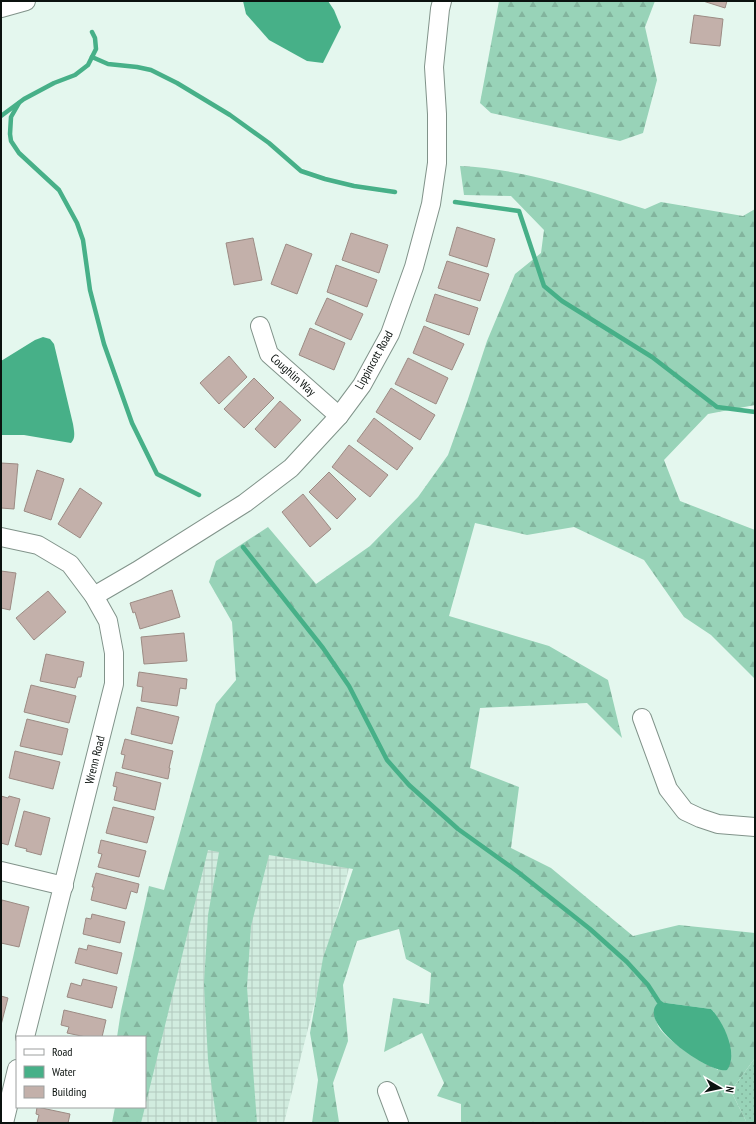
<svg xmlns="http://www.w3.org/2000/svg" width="756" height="1124" font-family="'PT Sans Narrow',sans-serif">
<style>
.industrial{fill:url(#industrial-grid)}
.grass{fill:url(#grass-dots)}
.forest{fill:url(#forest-firs);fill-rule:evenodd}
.water{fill:#47b088}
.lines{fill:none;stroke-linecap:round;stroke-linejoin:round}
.stream{stroke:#47b088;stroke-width:4.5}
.building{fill:#c3b0aa;stroke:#9c8b84}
.minor-casing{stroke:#81938a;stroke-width:20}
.minor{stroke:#fff;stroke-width:18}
.labels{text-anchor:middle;stroke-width:3.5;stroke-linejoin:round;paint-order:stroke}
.street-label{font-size:12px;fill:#0b120f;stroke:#fff}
</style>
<defs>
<pattern id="industrial-grid" width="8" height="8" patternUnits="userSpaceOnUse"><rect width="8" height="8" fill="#d1ecdf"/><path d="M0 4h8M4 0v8" fill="none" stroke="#b2c9be"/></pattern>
<pattern id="grass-dots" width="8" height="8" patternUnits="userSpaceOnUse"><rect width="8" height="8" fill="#98d3b8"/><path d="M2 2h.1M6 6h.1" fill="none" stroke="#82b49d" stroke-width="1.8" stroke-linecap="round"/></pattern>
<pattern id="forest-firs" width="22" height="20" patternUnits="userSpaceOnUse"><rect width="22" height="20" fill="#98d3b8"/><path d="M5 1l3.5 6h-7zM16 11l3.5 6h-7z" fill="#82b49d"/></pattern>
</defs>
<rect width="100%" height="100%" fill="#e4f7ee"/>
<polygon class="industrial" points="205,840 350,864 284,1123 134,1123 138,1107 145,1107 145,1079"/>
<polygon class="grass" points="755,1058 755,1123 747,1123 731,1091"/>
<g class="forest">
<polygon points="499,1 655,1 645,27 657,80 643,133 620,141 491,113 480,103"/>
<path d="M 460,166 C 524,169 585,190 645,209 L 661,202 L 743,216 L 755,209 L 755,405 L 708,414 L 664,460 L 680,501 L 755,530 L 755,679 L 711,635 L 684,617 L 644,560 L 574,527 L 527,535 L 475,523 L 449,616 L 549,646 L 608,680 L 622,738 L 587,703 L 480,708 L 470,768 L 519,787 L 511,848 L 551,868 L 633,936 L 679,925 L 755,933 L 755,1058 L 731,1091 L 747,1123 L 461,1123 L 461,1104 L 437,1096 L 444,1083 L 422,1033 L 384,1052 L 393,998 L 429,1004 L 431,973 L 406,959 L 399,929 L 357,941 L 343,985 L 348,1041 L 333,1083 L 339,1122 L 338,1123 L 312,1123 L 318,1080 L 310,1033 L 323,958 L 353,869 L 269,855 L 251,926 L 247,987 L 257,1123 L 217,1123 L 208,1060 L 204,984 L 208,915 L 219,852 L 208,850 L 145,1107 L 145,1037 L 117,1037 L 121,1011 L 149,886 L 164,890 L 216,704 L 236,680 L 232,622 L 209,582 L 216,561 L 268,527 L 316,584 L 370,546 L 418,497 L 448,455 L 467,402 L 487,341 L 515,274 L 541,253 L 544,230 L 511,196 L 464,195 ZM 659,1002 L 711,1009 L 714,1012 L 718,1070 C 704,1062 661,1039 657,1023 C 655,1018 656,1010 656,1005 Z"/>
<polygon points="115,1107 145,1107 141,1123 112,1123"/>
</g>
<g class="water">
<polygon points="243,1 328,1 334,10 341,27 323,63 307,61 269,40 246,14"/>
<path d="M 43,337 L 50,339 L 54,344 L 73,424 C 74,431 76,438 71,443 L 24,435 L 1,435 L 1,361 L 35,340 Z"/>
<path d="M 659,1002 L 711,1009 C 723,1021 739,1054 727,1070 C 711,1075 633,1022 659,1002 Z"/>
</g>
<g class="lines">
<g class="stream">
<polyline points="92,57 108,64 137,67 151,70 177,83 230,115 269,143 301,171 325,179 354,186 395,192"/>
<polyline points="19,103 11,117 10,134 11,141 19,153 59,190 77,223 83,240 90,290 104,344 132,423 157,474 199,495"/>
<polyline points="1,116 24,99 54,83 75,75 88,65 96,49 95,38 92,32"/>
<polyline points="455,202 519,211 544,286 562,301 652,357 717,407 755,412"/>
<polyline points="243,547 323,648 349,686 387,760 409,785 458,829 518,872 590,929 627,962 648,985 659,1002 663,1005"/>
</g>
</g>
<g class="building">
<polygon points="703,1 727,1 725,8"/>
<polygon points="694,15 723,19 720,46 690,43"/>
<polygon points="457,227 495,239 487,267 449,255"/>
<polygon points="351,233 388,245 379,273 342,260"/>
<polygon points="253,238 262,280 234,285 226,243"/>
<polygon points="286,244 312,254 297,294 271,284"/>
<polygon points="447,261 489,274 480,301 438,288"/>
<polygon points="336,265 377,280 367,307 327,292"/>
<polygon points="435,294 478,308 469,335 426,321"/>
<polygon points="327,298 363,314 351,340 315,324"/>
<polygon points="424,326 464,344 452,370 413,353"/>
<polygon points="310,328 345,343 334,370 299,355"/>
<polygon points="229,356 247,377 219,404 200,383"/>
<polygon points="408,358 448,378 436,404 395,384"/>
<polygon points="254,378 274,398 244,428 224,409"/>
<polygon points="391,388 435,415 420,440 376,412"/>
<polygon points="280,401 301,420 275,448 255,429"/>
<polygon points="374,418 413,448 397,470 357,441"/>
<polygon points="349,445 388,475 370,497 332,467"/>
<polygon points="1,463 18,464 14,509 1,508"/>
<polygon points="37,470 64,479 51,520 24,511"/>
<polygon points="329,472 356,499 337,519 309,492"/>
<polygon points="80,488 102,503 80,538 58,524"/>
<polygon points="303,494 331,529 310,547 282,512"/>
<polygon points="1,571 16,573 10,610 1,608"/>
<polygon points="172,590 180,617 140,629 135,612 133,613 130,603"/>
<polygon points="48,591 66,612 34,640 16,618"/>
<polygon points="184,633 187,661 144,664 141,637"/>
<polygon points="46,654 84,662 81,677 78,677 75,688 40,681"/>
<polygon points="139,672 187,679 186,689 180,688 177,706 141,701 143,687 137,686"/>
<polygon points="31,685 76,696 69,723 24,712"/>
<polygon points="137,707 179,717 172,744 131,734"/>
<polygon points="27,719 68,729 62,755 20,746"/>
<polygon points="125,739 173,751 169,768 170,768 168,779 122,768 125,755 121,754"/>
<polygon points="15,751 60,762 53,789 9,778"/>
<polygon points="116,772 161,783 155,810 114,800 117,787 113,786"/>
<polygon points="1,796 8,798 9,796 20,799 8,845 1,843"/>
<polygon points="113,807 154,817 147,843 106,833"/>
<polygon points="24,811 50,818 41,855 26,851 27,849 15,846"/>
<polygon points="101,840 146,851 139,877 98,867 102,854 98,853"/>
<polygon points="96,873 139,884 137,893 131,891 126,909 91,900 94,887 92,887"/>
<polygon points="2,900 29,907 19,947 1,943 1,905"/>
<polygon points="92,914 125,922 120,943 83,934 86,918 91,919"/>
<polygon points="88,945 122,953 117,974 75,963 79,948 87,950"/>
<polygon points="83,979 117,987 112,1008 67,997 71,983 81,986"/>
<polygon points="1,996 8,998 1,1025"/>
<polygon points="64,1010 106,1020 102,1037 86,1037 67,1033 69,1027 61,1025"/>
<polygon points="37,1107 70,1114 68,1123 37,1123 39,1115 36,1114"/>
</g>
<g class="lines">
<g class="minor-casing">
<g id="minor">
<polyline points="1,8 26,1"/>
<polyline points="260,326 269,354 339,416"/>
<polyline points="1,537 38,545 70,564 94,596 108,621 114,653 114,684 25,1037"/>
<polyline points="94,596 137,571 245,503 291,468 339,416 362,385 390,334 414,267 431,204 437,163 437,114 434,67 440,9 442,1"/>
<polyline points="642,718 668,789 685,811 700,818 718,824 755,827"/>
<polyline points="1,871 64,886"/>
<polyline points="387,1091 399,1123"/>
<polyline points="4,1123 17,1069"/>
</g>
</g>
<use href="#minor" class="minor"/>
</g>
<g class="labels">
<g class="street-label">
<text transform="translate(374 360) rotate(-61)" y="4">Lippincott Road</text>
<text transform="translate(293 375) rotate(42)" y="4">Coughlin Way</text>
<text transform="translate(95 760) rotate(-76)" y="4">Wrenn Road</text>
</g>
</g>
<rect width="756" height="1124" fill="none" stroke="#0b120f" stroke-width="4"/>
<rect x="16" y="1036" width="130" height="72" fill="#ffffff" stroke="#9da09f"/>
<rect x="24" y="1049" width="20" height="6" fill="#ffffff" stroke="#9da09f"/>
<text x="52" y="1056" font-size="12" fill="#0b120f">Road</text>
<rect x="24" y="1066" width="20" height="12" fill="#47b088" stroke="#9da09f"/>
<text x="52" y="1076" font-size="12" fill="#0b120f">Water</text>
<rect x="24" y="1086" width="20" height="12" fill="#c3b0aa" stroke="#9da09f"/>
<text x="52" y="1096" font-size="12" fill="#0b120f">Building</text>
<g transform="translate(720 1088) rotate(99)" stroke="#ffffff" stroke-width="3" paint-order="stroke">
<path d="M0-3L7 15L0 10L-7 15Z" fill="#0b120f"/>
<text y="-6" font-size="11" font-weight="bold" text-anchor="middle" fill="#0b120f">N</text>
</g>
</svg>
